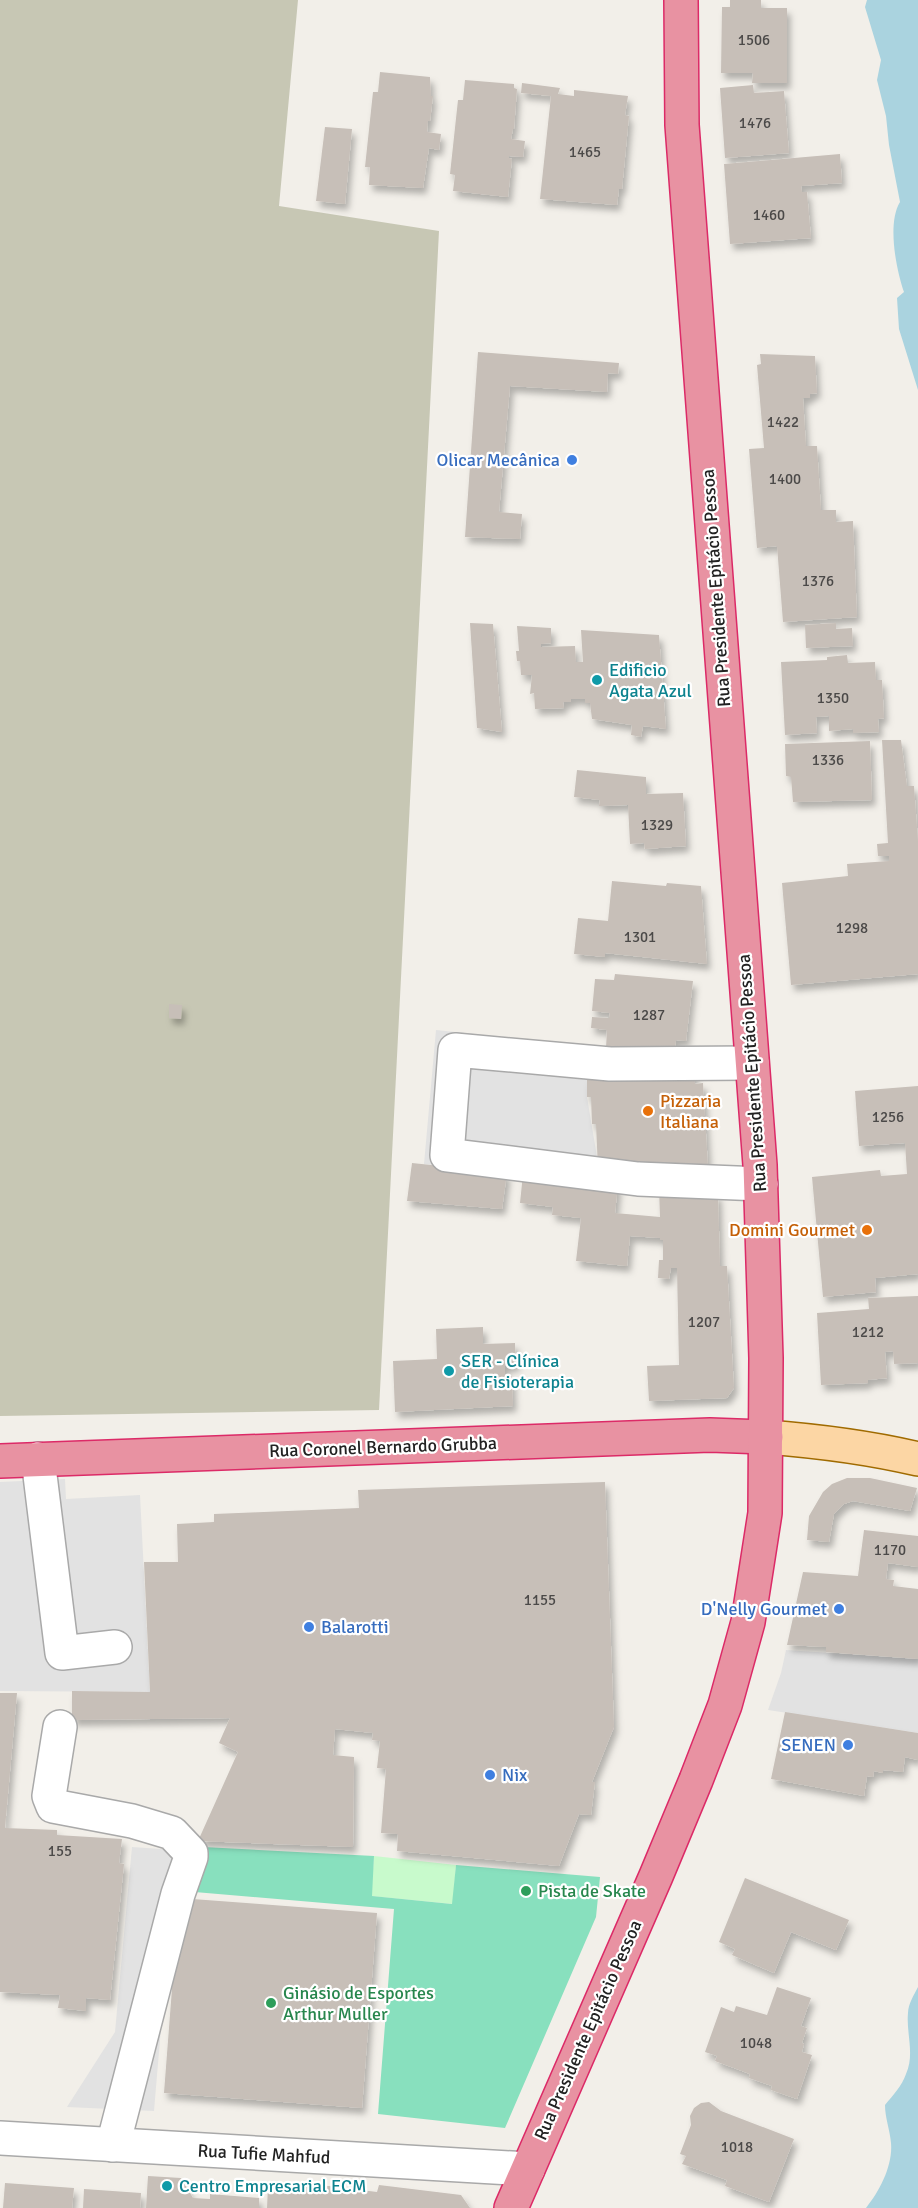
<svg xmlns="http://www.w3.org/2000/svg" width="918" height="2208" font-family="Signika,sans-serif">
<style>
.construction{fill:#c7c7b4}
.park{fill:#c8facc}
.pitch{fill:#88e0be}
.parking{fill:#e2e2e2}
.water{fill:#aad3df}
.building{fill:#c7bfb8;filter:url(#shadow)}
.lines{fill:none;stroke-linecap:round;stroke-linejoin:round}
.minor-casing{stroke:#a9a9a9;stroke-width:36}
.major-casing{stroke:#a06b00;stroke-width:36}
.highway-casing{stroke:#dc2a67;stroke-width:36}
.minor{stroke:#fff;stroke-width:33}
.major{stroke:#fcd6a4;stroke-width:33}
.highway{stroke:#e892a2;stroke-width:33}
.shop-dot{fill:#3f7fe0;stroke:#fff;stroke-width:2}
.culture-dot{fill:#0f9aa8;stroke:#fff;stroke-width:2}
.food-dot{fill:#e8710a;stroke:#fff;stroke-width:2}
.leisure-dot{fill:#2e9e5b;stroke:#fff;stroke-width:2}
.labels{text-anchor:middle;stroke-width:4.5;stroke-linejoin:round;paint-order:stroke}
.number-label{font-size:15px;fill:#4b4948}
.shop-label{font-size:18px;fill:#366cbe;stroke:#fff;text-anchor:end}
.street-label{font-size:18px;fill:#222;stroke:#fff}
.culture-label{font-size:18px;fill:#0d838f;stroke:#fff;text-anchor:start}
.food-label{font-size:18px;fill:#c56008;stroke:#fff;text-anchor:start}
.leisure-label{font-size:18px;fill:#27864d;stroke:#fff;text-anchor:start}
</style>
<defs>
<filter id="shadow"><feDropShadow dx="3.5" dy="6" stdDeviation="3" flood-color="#0004"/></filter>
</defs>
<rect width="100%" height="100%" fill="#f2efe9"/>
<polygon class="construction" points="0,0 298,0 279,206 439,231 379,1410 0,1416"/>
<polygon class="park" points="374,1856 456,1865 453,1904 371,1896"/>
<polygon class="pitch" points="184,1846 374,1856 372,1896 452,1904 456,1865 600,1877 596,1917 505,2128 378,2114 394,1909 183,1891"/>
<g class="parking">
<polygon points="436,1030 674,1055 588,1074 587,1097 599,1169 723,1195 424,1164"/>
<polygon points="65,1479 66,1499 140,1495 150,1692 0,1691 0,1482"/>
<polygon points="786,1650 918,1659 918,1733 768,1710 781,1673"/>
<polygon points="132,1847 176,1850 154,2111 67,2107 115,2032"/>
</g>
<g class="water">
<path d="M 867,0 L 918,0 L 918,390 L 899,329 L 897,298 L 904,292 C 896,269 887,223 900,202 L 889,145 L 886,116 L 877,80 L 881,60 L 865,7 Z"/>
<path d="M 918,1987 L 918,2208 L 866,2208 C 880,2191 893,2165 891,2143 C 890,2130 885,2118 885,2105 C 893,2095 902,2086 906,2074 C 915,2054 906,2033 908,2013 C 908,2004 914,1995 918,1987 Z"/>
</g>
<g class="building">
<polygon points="730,0 761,0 761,8 787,8 787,83 752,83 753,73 721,73 722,7 730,7"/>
<polygon points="380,72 430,77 431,96 433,96 430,121 428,121 427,132 441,134 439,150 429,148 423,188 369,185 370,167 365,167 373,92 378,92"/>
<polygon points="465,80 514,84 514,88 517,89 514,129 513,129 511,139 525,141 523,157 509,156 509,158 512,159 508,197 453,191 455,175 450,174 458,100 463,100"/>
<polygon points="522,83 560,88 558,94 574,96 574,90 628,96 625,115 629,116 622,189 619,189 617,205 540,199 551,96 521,93"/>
<polygon points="753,85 754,93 784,91 789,153 725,158 720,88"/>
<polygon points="325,127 352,129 345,204 316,201"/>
<polygon points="840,154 842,183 801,186 802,192 807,192 811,238 730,244 724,164"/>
<polygon points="478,352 619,363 618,374 608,373 607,392 510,386 499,512 522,514 520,539 465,537"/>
<polygon points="760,354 815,356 817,393 810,394 810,398 803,398 806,446 817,446 821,510 836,510 836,522 853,521 857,617 783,622 777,546 757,548 749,449 764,448 757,365 761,364"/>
<polygon points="470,623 493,624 502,732 477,728"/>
<polygon points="836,623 836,629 852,628 853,646 806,648 805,625"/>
<polygon points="517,626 551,628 551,643 541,644 541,647 575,646 576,662 583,662 581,630 659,635 666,729 643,726 641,737 631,735 632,725 592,719 590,703 585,703 585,699 571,699 571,702 563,702 564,708 535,709 534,693 530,694 532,675 521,675 520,661 517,661 516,651 519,651"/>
<polygon points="847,655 848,663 875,662 876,680 882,680 884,718 878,719 879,732 853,733 853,729 829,731 829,716 816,717 817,733 785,735 781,662 827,660 827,657"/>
<polygon points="882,740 901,740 907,786 914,786 918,841 918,974 791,985 782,883 848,876 847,864 889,861 889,856 878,856 877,844 888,843"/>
<polygon points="870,741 872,800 793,802 791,777 786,776 785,744"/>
<polygon points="577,770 646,777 646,794 683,793 686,846 645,849 644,843 630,844 628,805 599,806 600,800 574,797"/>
<polygon points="612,881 666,886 667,883 701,886 707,964 605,953 605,957 574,954 578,918 608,921"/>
<polygon points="615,974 693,981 686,1041 676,1040 674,1055 606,1048 607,1030 591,1028 592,1017 609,1018 610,1013 592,1011 595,979 614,980"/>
<polygon points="169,1004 182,1005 181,1019 169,1018"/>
<polygon points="694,1068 695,1084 703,1083 708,1167 598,1169 596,1124 592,1124 591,1097 587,1097 587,1079 626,1077"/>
<polygon points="918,1086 918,1274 875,1278 876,1292 823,1297 812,1177 880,1170 881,1176 907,1174 905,1143 859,1146 855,1091"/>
<polygon points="412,1163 507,1173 502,1209 407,1201"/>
<polygon points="523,1174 618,1184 615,1213 660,1217 659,1188 718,1194 720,1266 727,1266 734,1388 727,1398 649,1401 647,1366 679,1365 677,1268 671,1268 669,1279 658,1278 659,1260 663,1260 663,1240 660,1240 660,1238 630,1236 627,1266 576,1261 581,1218 552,1215 553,1207 520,1203"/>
<polygon points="918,1296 918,1363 894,1364 893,1351 885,1352 887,1378 868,1380 868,1383 821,1385 817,1313 869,1309 868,1298"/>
<polygon points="483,1327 483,1344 515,1343 516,1366 505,1366 505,1376 512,1376 513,1406 395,1412 393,1361 437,1359 436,1329"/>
<polygon points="847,1478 870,1478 917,1488 910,1511 853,1501 844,1504 834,1514 829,1542 807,1540 809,1516 823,1492 832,1484"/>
<polygon points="605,1482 614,1727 592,1782 595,1782 591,1815 579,1814 559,1866 397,1851 398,1834 381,1833 386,1769 377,1768 380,1741 372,1740 373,1733 335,1729 333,1755 354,1757 353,1847 198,1841 238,1752 219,1743 230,1718 72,1720 72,1691 150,1692 144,1562 178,1562 177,1524 214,1522 214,1514 359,1508 358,1490"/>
<polygon points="864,1530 918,1536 918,1567 888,1563 886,1579 894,1580 893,1586 918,1589 918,1659 826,1652 826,1647 787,1645 803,1572 858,1576"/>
<polygon points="0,1693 17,1693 5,1828 57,1830 57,1835 122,1839 119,1863 124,1864 110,2000 86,1998 86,2011 58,2008 60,1995 0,1992"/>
<polygon points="785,1712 918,1733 918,1760 905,1757 903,1772 883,1770 883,1773 874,1771 873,1777 867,1776 864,1796 771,1779"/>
<polygon points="745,1878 849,1920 836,1950 791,1932 774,1973 732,1955 735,1949 719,1942"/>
<polygon points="179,1898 377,1913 362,2108 164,2093"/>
<polygon points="777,1987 811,1998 801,2026 807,2028 802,2043 804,2044 802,2052 812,2055 797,2099 771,2090 772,2086 749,2078 750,2074 715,2061 717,2056 705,2052 721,2007 734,2012 736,2006 767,2015"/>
<polygon points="709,2102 721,2111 794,2139 769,2202 725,2186 727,2180 682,2164 686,2156 680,2154 691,2125 690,2116 694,2108 701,2103"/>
<polygon points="148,2176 181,2178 193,2198 210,2199 210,2194 259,2198 259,2208 146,2208"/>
<polygon points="5,2183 74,2188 72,2208 3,2208"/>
<polygon points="379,2185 461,2195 470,2208 267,2208 268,2186 329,2186 377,2192"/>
<polygon points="84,2189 141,2193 140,2208 83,2208"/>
</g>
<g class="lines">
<g class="minor-casing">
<g id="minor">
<polyline points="752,1063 610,1064 455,1050 447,1155 638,1179 761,1184"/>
<polyline points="38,1459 62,1653 115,1647"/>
<polyline points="60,1727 49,1796 53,1806 132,1821 172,1833 191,1853 191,1857 178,1894 113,2145"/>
<polyline points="0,2138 528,2169"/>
</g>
</g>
<g class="major-casing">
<path id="major" d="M 766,1437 C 818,1441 867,1447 918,1459"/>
</g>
<g class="highway-casing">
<g id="highway">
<polyline points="0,1461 710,1435 766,1437"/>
<polyline points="511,2208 656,1876 696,1780 725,1705 748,1622 765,1513 766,1358 760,1165 682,125 681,0"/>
</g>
</g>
<use href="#minor" class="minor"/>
<use href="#major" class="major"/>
<use href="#highway" class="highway"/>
</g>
<g class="shop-dot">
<circle cx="572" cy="460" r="6"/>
<circle cx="839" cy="1609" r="6"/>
<circle cx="309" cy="1627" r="6"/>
<circle cx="848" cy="1745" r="6"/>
<circle cx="490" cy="1775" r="6"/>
</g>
<g class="culture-dot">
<circle cx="597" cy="680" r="6"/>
<circle cx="449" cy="1371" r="6"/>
<circle cx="167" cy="2186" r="6"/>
</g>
<g class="food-dot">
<circle cx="648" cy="1111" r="6"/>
<circle cx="867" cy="1230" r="6"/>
</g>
<g class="leisure-dot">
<circle cx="526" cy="1891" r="6"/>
<circle cx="271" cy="2003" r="6"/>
</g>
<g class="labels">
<g class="number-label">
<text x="754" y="45">1506</text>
<text x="755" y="128">1476</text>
<text x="585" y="157">1465</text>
<text x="769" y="220">1460</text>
<text x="783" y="427">1422</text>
<text x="785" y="484">1400</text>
<text x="818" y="586">1376</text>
<text x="833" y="703">1350</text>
<text x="828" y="765">1336</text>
<text x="657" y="830">1329</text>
<text x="852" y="933">1298</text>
<text x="640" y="942">1301</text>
<text x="649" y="1020">1287</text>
<text x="888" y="1122">1256</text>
<text x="704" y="1327">1207</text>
<text x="868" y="1337">1212</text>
<text x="890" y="1555">1170</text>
<text x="540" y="1605">1155</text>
<text x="60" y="1856">155</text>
<text x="756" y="2048">1048</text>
<text x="737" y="2152">1018</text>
</g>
<g class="shop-label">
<text x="560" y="466">Olicar Mecânica</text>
<text x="827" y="1615">D'Nelly Gourmet</text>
<text x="321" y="1633" text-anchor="start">Balarotti</text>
<text x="836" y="1751">SENEN</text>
<text x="502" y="1781" text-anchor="start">Nix</text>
</g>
<g class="street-label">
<text transform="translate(716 588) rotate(-94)" y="6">Rua Presidente Epitácio Pessoa</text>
<text transform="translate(752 1073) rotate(-94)" y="6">Rua Presidente Epitácio Pessoa</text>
<text transform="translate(383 1447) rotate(-2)" y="6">Rua Coronel Bernardo Grubba</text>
<text transform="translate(588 2030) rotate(-66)" y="6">Rua Presidente Epitácio Pessoa</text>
<text transform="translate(264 2154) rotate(3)" y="6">Rua Tufie Mahfud</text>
</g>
<g class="culture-label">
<text x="609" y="676">Edificio<tspan x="609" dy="21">Agata Azul</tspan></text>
<text x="461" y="1367">SER - Clínica<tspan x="461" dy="21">de Fisioterapia</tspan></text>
<text x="179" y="2192">Centro Empresarial ECM</text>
</g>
<g class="food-label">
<text x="660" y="1107">Pizzaria<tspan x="660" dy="21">Italiana</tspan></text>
<text x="855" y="1236" text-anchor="end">Domini Gourmet</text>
</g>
<g class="leisure-label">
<text x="538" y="1897">Pista de Skate</text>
<text x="283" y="1999">Ginásio de Esportes<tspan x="283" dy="21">Arthur Muller</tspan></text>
</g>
</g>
</svg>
